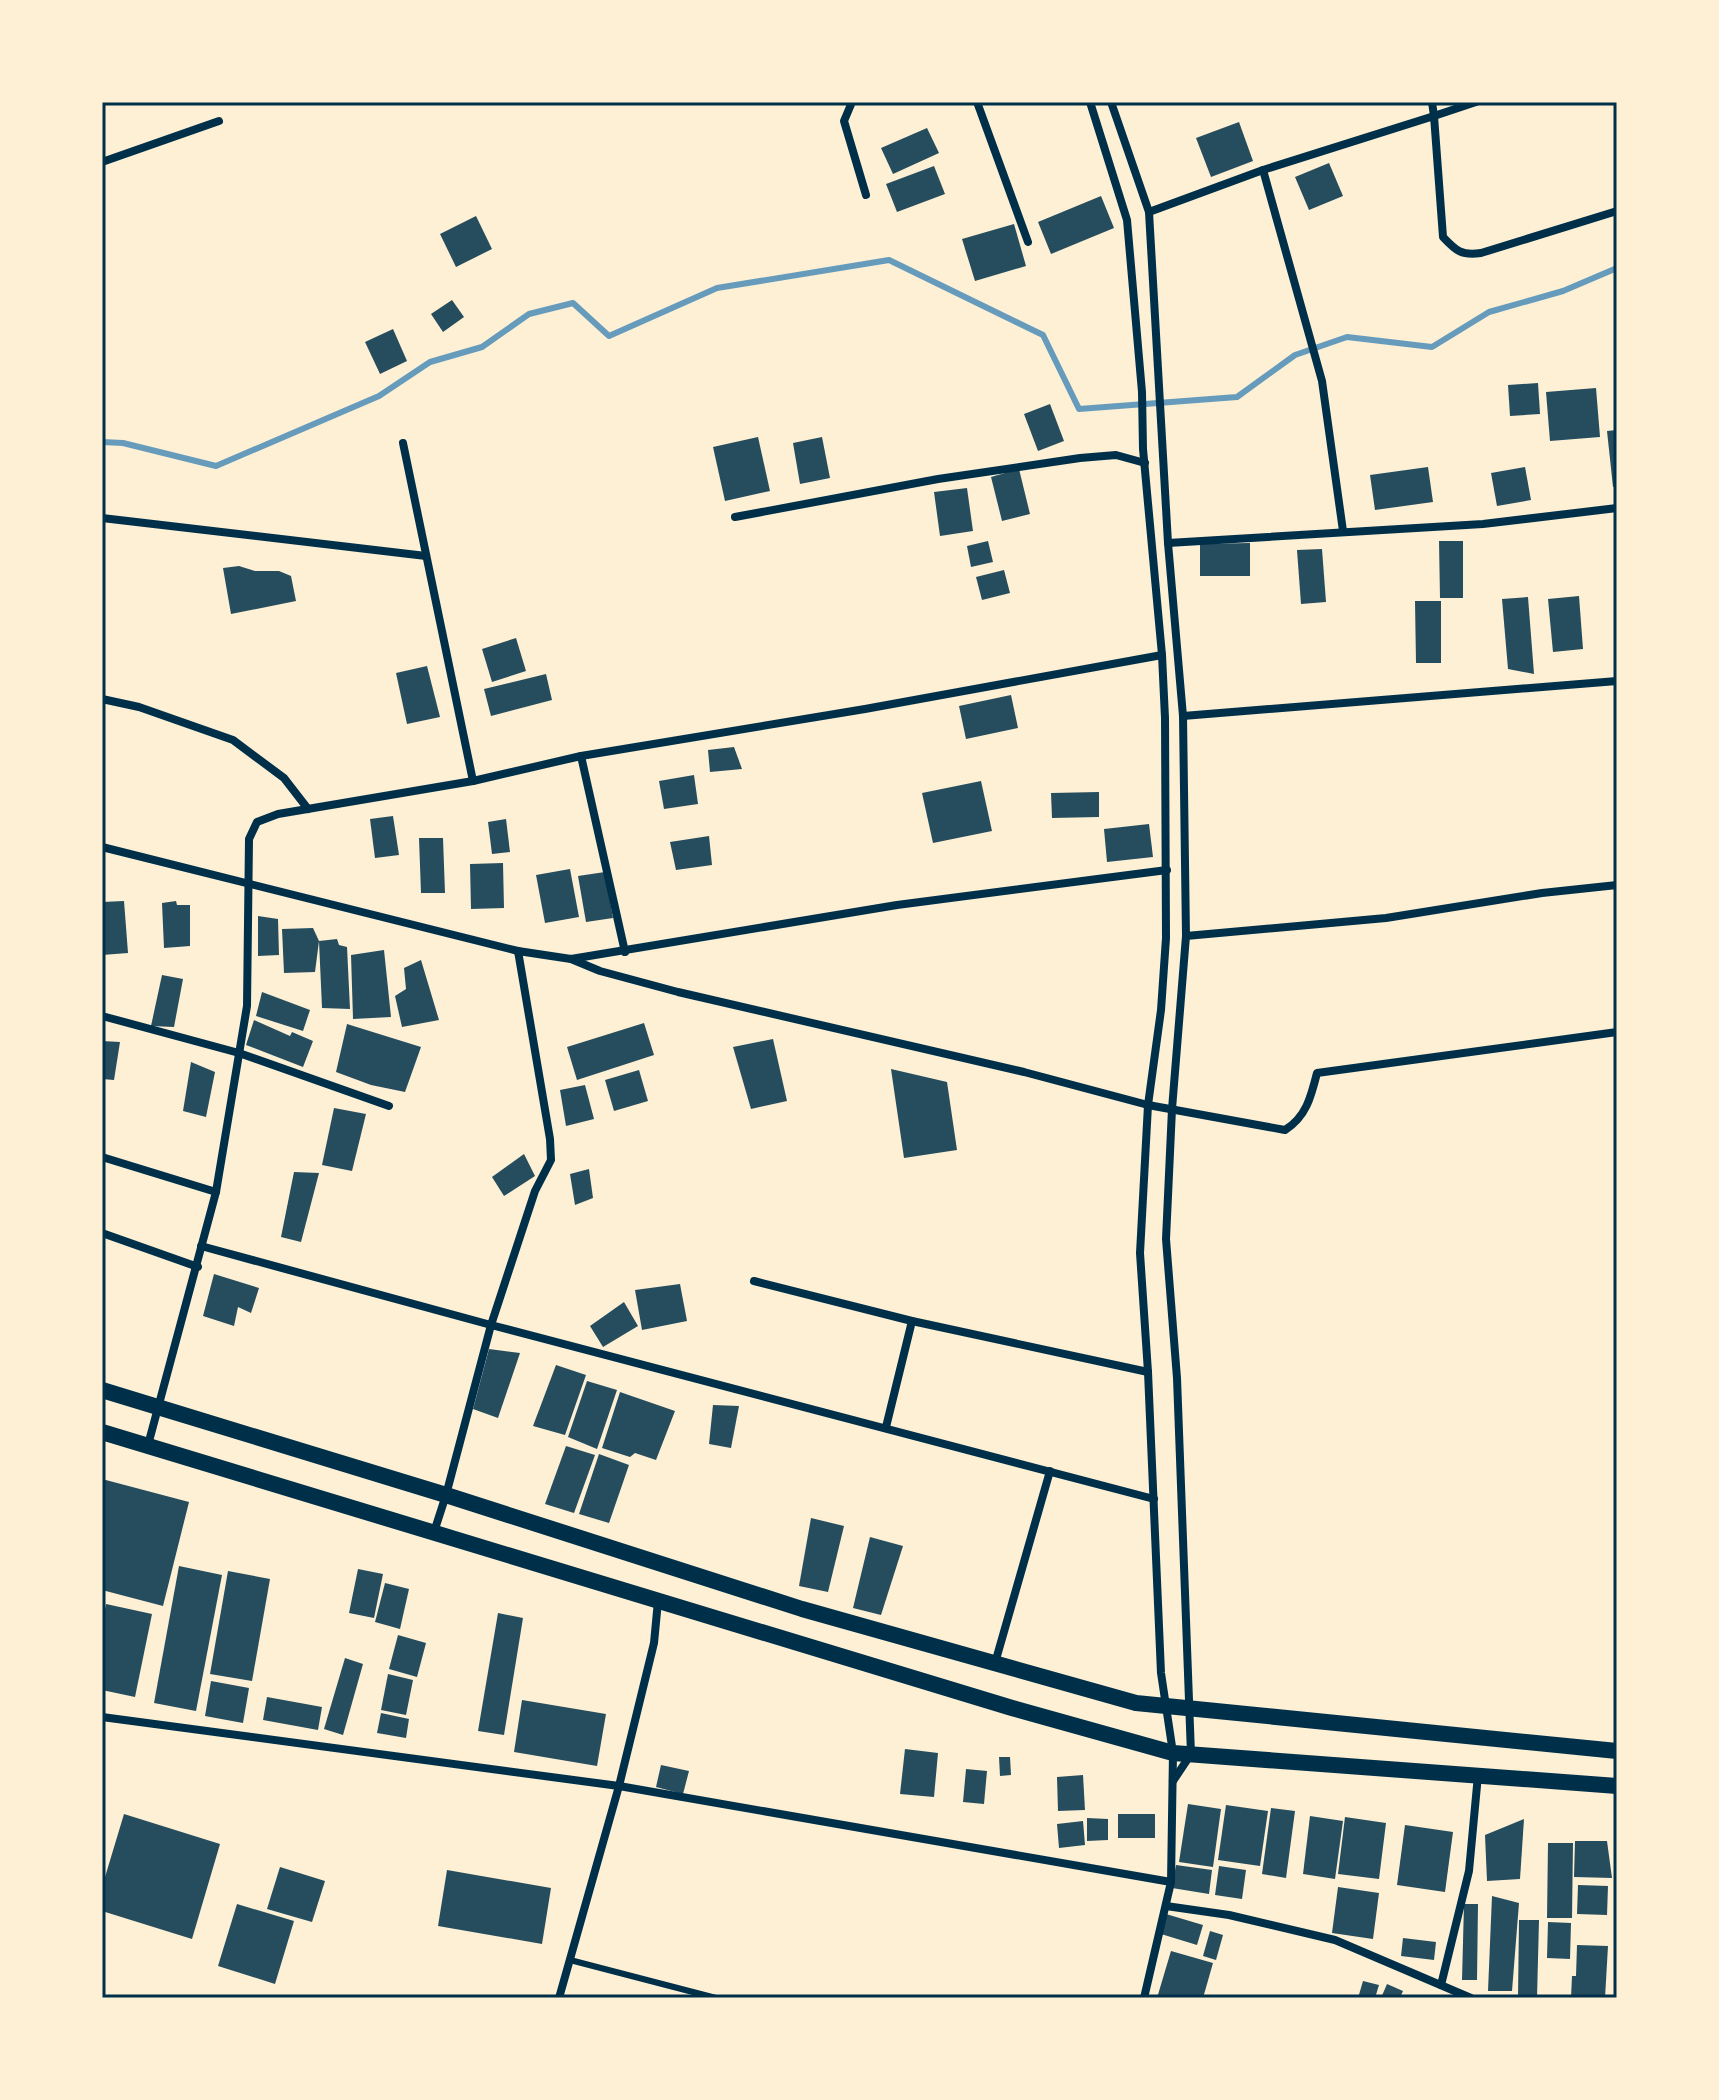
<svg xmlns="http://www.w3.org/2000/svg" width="1719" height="2100" font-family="Arial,sans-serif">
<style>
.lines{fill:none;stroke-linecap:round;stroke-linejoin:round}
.stream{stroke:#669bbc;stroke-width:6}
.building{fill:#264d5e}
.service{stroke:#003049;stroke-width:6}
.minor{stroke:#003049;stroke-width:8}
.secondary{stroke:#003049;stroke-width:16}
.neatline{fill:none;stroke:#003049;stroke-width:3}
</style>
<rect width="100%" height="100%" fill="#fdf0d5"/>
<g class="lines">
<polyline class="stream" points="102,442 123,443 216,466 379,396 430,362 482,347 529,314 573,303 609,336 717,288 889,260 1043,335 1079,409 1237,397 1295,355 1347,337 1432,347 1489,312 1563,291 1617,268"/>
</g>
<g class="building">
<polygon points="1239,122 1253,161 1211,177 1196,138"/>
<polygon points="927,128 939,153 893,174 881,148"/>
<polygon points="1329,163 1343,196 1309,210 1295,177"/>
<polygon points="934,166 945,194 897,212 886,184"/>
<polygon points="1101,196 1114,228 1051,254 1038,222"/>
<polygon points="476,216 492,249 456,267 440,234"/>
<polygon points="1014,224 1026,266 975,281 962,239"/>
<polygon points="452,300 464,317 443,332 431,314"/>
<polygon points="393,329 407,361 380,374 365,342"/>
<polygon points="1538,383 1540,414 1510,416 1508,385"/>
<polygon points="1596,388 1600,437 1550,441 1546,392"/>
<polygon points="1050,404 1064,441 1038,451 1024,414"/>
<polygon points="1617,430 1617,486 1613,487 1607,431"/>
<polygon points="758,437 770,491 725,501 713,447"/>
<polygon points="822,437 830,478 800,484 793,443"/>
<polygon points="1428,467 1433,502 1375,510 1370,475"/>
<polygon points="1525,467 1531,500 1497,506 1491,473"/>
<polygon points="1019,469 1030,514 1002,521 991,477"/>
<polygon points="967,488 973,531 940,536 934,492"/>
<polygon points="988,541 993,562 971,567 967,546"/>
<polygon points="1439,541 1463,541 1463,598 1440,598"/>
<polygon points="1250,543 1250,576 1200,576 1200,544"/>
<polygon points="1322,549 1326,602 1301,604 1297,550"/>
<polygon points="239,566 255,571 279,571 291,576 296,601 231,614 223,568"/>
<polygon points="1004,570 1010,593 982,600 976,577"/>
<polygon points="1579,596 1583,649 1553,652 1548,599"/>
<polygon points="1528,597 1534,674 1508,669 1502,599"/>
<polygon points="1415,601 1441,601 1441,663 1416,663"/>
<polygon points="516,638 526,671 492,682 482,649"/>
<polygon points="427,666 440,717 407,724 396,673"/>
<polygon points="546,674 552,700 491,716 484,689"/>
<polygon points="1011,695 1018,728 966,739 959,706"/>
<polygon points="734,747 742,769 710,772 708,750"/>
<polygon points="694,775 698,804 664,809 659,781"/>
<polygon points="981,781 992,831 933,843 922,793"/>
<polygon points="1099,792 1099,817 1052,818 1051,793"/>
<polygon points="393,816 399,855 375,858 370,819"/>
<polygon points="506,819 510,852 492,854 488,822"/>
<polygon points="1149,824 1153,857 1107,862 1104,829"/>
<polygon points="709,836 712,865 676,870 670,842"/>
<polygon points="419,838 443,838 445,893 421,893"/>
<polygon points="503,863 504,908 471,909 470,864"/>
<polygon points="570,869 579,917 545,923 536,875"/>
<polygon points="605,872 613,918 586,922 578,876"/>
<polygon points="124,901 128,953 102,955 102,902"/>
<polygon points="176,901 177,905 190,905 190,946 164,948 162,903"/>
<polygon points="258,916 278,919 279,955 258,956"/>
<polygon points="313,928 319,941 337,939 339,945 347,947 350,1009 322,1008 319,941 315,972 284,973 282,929"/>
<polygon points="384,950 391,1017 353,1019 351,955"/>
<polygon points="421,960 439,1020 402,1027 395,996 406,989 404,968"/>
<polygon points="162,975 183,979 174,1027 151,1026"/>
<polygon points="262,992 310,1010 303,1031 256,1016"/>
<polygon points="254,1020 290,1036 292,1032 313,1041 303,1067 246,1045"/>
<polygon points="644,1023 654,1055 577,1080 567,1047"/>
<polygon points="347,1024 421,1047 405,1092 371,1085 336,1072"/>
<polygon points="773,1039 787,1101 751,1109 733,1047"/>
<polygon points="102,1041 120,1042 114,1080 102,1079"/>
<polygon points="191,1062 215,1072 206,1117 183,1111"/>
<polygon points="891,1069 947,1082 957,1150 904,1158"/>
<polygon points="639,1070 648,1101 614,1111 605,1080"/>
<polygon points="585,1085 594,1119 566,1126 560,1090"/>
<polygon points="334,1108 366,1114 352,1171 322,1165"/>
<polygon points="524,1154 535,1176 504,1196 492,1177"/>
<polygon points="589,1169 593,1198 575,1205 570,1174"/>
<polygon points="294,1172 319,1173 301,1242 281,1237"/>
<polygon points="214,1274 259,1288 251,1313 238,1307 234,1326 203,1316"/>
<polygon points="680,1284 687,1321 642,1330 635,1290"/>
<polygon points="624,1302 638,1326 603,1347 590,1326"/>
<polygon points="489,1349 520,1353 498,1418 473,1409"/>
<polygon points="556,1365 586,1375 565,1435 533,1426"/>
<polygon points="587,1381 617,1390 597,1449 568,1437"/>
<polygon points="620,1392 675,1411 656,1460 635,1453 630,1457 602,1448"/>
<polygon points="713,1405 739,1406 731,1448 709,1444"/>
<polygon points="566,1446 595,1455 574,1513 545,1504"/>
<polygon points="599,1454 629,1465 609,1523 579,1514"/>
<polygon points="102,1479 189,1502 163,1606 102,1590"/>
<polygon points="811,1518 844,1526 828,1592 799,1586"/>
<polygon points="870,1537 903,1546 881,1615 853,1608"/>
<polygon points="179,1566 222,1575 196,1711 154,1703"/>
<polygon points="358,1569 383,1574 374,1618 349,1613"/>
<polygon points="228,1571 270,1579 252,1681 210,1674"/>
<polygon points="385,1583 409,1589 400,1629 375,1622"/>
<polygon points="106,1604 152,1614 135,1697 102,1690 102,1625"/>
<polygon points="498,1613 523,1618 504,1735 478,1731"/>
<polygon points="398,1635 426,1643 417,1677 389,1669"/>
<polygon points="345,1658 363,1664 343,1735 324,1729"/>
<polygon points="388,1674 413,1680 406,1715 381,1710"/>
<polygon points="211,1681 249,1688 243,1723 205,1716"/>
<polygon points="267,1697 322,1707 318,1730 263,1720"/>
<polygon points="522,1700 606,1714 597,1766 514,1752"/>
<polygon points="381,1713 409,1719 406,1738 377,1733"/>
<polygon points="905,1749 938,1753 934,1797 900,1794"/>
<polygon points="999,1757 1010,1757 1011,1775 1000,1776"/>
<polygon points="661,1765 689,1771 683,1794 656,1787"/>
<polygon points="966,1769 987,1771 984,1804 963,1802"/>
<polygon points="1083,1775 1085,1810 1058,1811 1057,1777"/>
<polygon points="1188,1804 1221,1809 1213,1867 1179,1862"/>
<polygon points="1226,1805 1268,1811 1260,1866 1218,1860"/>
<polygon points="1271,1808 1295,1811 1286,1878 1262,1874"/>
<polygon points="124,1814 220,1844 192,1939 102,1911 102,1887"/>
<rect x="1118" y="1814" width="37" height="24"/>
<polygon points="1310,1816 1343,1821 1335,1879 1303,1874"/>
<polygon points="1345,1817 1386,1823 1379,1879 1338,1874"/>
<polygon points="1087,1818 1108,1819 1108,1840 1087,1841"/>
<polygon points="1524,1819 1520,1879 1487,1881 1485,1835"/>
<polygon points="1083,1821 1085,1845 1059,1848 1057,1824"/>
<polygon points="1405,1825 1453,1832 1445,1892 1397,1885"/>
<polygon points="1575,1841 1607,1841 1612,1878 1574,1877"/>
<polygon points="1548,1843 1573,1843 1572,1918 1547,1918"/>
<polygon points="1176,1865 1212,1870 1209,1894 1172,1888"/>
<polygon points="1219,1866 1246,1870 1242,1899 1215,1895"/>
<polygon points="280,1867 325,1881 312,1922 267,1909"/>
<polygon points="447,1870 551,1888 542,1944 438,1926"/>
<polygon points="1578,1885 1608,1886 1607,1915 1577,1914"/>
<polygon points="1338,1887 1379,1893 1373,1939 1332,1933"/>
<polygon points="1492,1896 1519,1903 1512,1991 1488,1991"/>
<polygon points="237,1904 294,1921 275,1984 218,1966"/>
<polygon points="1464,1904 1478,1904 1477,1980 1462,1980"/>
<polygon points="1166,1914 1203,1925 1197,1945 1161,1934"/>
<polygon points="1519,1920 1539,1920 1537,1998 1518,1998"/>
<polygon points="1548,1922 1571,1923 1570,1959 1547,1958"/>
<polygon points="1210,1931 1223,1935 1216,1960 1203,1956"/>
<polygon points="1403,1938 1436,1942 1434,1960 1401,1956"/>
<polygon points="1577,1945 1608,1946 1605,1998 1571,1998 1572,1976 1576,1976"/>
<polygon points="1171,1951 1213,1963 1203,1998 1157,1998"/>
<polygon points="1363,1981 1379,1985 1375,1998 1358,1998"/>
<polygon points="1387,1984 1403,1991 1400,1998 1381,1998"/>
</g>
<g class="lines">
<polyline class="service" points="570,1960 716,1998"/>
<g class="minor">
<polyline points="852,102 844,121 866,195"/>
<polyline points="977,102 1028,242"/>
<polyline points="1090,102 1127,220 1142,392 1143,449 1162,655 1165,718 1166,938 1161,1010 1148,1105 1140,1253 1148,1372 1161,1673 1173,1753 1171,1882 1144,1998"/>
<polyline points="1111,102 1149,212 1168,543 1183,716 1186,936 1172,1109 1166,1239 1177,1378 1191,1754 1173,1781"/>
<polyline points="1432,102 1434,116 1476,102"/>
<polyline points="102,162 219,121"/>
<polyline points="1263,170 1322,381 1343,531"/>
<path d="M 1149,212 L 1263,170 L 1434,116 L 1443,237 C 1456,251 1462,256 1481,253 L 1617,211"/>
<polyline points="403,443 473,781"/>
<polyline points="735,517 938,479 1080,458 1116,455 1145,463"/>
<polyline points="102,518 426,556"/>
<polyline points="1168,543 1483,524 1617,508"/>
<polyline points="102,699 139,707 233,740 284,778 308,809"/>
<polyline points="1183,716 1617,681"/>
<polyline points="581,756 625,952"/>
<polyline points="102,847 518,951 571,959 897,905 1167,870"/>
<polyline points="1186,936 1386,918 1542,893 1617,885"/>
<path d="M 571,959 L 600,971 L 678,992 L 1024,1072 L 1148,1105 L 1285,1130 C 1306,1117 1311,1097 1317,1073 L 1617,1032"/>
<polyline points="102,1016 239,1053 389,1106"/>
<polyline points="102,1157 216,1192"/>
<polyline points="102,1233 198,1267"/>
<polyline points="201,1246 491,1325 1154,1499"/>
<polyline points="754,1281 912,1321 1148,1372"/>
<polyline points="886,1427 912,1321"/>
<polyline points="148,1445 216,1192 247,1006 249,839 257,822 278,814 473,781 581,756 865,709 1162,655"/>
<polyline points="434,1532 446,1495 491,1325 535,1191 551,1160 550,1139 518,951"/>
<polyline points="995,1663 1050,1471"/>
<polyline points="102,1717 619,1786 1171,1882"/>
<polyline points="1166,1906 1229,1915 1335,1940 1471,1998"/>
<polyline points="1441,1985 1469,1871 1478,1775"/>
<polyline points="559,1998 619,1786 654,1643 658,1601"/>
</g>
<g class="secondary">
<polyline points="102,1390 446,1495 802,1609 1136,1703 1617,1751"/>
<polyline points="102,1432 1012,1708 1173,1753 1617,1786"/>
</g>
</g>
<rect width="1719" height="2100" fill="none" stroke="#fdf0d5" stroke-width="208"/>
<rect x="104" y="104" width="1511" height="1892" class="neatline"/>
</svg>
